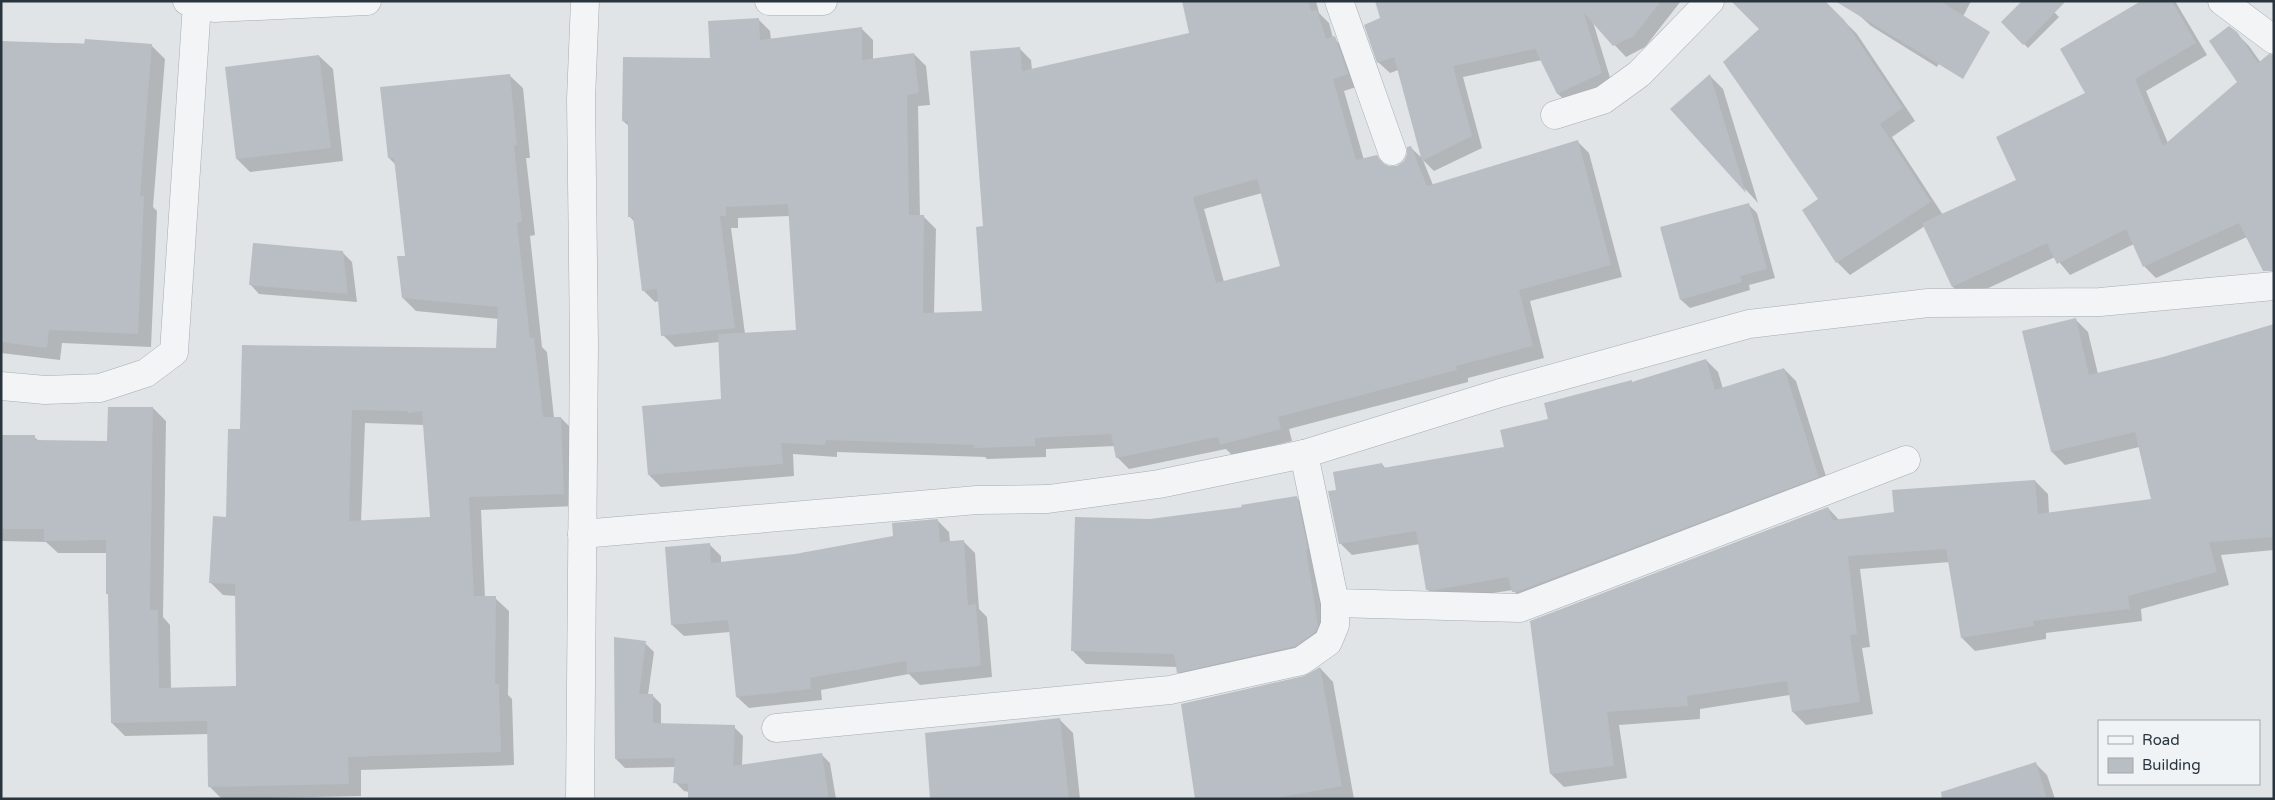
<svg xmlns="http://www.w3.org/2000/svg" width="2275" height="800" font-family="'Varela Round',sans-serif">
<style>
.shadow{fill:#0003;fill-rule:evenodd}
.building{fill:#b8bec4;fill-rule:evenodd}
.lines{fill:none;stroke-linecap:round;stroke-linejoin:round}
.minor-casing{stroke:#a6acb1;stroke-width:29}
.minor{stroke:#f2f4f6;stroke-width:28}
</style>
<rect width="100%" height="100%" fill="#e0e4e7"/>
<g class="shadow">
<path d="M 1183,1 L 1316,1 L 1319,13 L 1329,23 L 1333,38 L 1346,49 L 1359,86 L 1344,91 L 1364,160 L 1376,156 L 1387,167 L 1397,167 L 1405,162 L 1410,147 L 1423,159 L 1398,70 L 1390,73 L 1378,62 L 1382,19 L 1376,1 L 1681,1 L 1645,47 L 1626,57 L 1593,22 L 1612,84 L 1570,105 L 1558,94 L 1542,60 L 1463,77 L 1482,148 L 1434,171 L 1423,160 L 1433,185 L 1577,141 L 1589,153 L 1622,277 L 1530,301 L 1544,358 L 1468,378 L 1468,382 L 1289,429 L 1292,441 L 1233,456 L 1226,449 L 1129,469 L 1117,457 L 1115,446 L 1046,449 L 1046,457 L 987,459 L 985,457 L 837,452 L 837,457 L 793,454 L 794,476 L 661,487 L 649,475 L 722,400 L 719,342 L 675,347 L 663,335 L 659,301 L 655,302 L 643,290 L 634,221 L 629,216 L 630,127 L 623,121 L 711,59 L 758,19 L 770,31 L 771,40 L 861,28 L 873,40 L 873,60 L 914,54 L 926,66 L 930,105 L 918,106 L 920,217 L 924,217 L 936,229 L 934,314 L 983,312 L 984,227 L 1019,48 L 1031,60 L 1032,70 L 1191,34 ZM 1262,193 L 1281,267 L 1224,282 L 1204,209 ZM 790,216 L 798,331 L 745,334 L 731,228 L 738,228 L 738,218 Z"/>
<polygon points="1824,1 1857,34 1915,121 1892,137 1943,215 2018,180 2087,93 2144,1 2175,1 2207,55 2146,91 2168,143 2239,82 2236,33 2249,46 2261,63 2247,237 2156,278 2144,266 2134,244 2070,275 2055,257 1965,299 1953,287 1925,226 1850,275 1837,262 1820,200"/>
<polygon points="1867,1 1971,1 1937,67 1871,26 1859,15"/>
<polygon points="2043,1 2059,17 2028,48 2003,22"/>
<polygon points="1,42 151,45 165,59 153,207 157,211 151,347 62,343 60,360 1,353"/>
<polygon points="319,56 333,69 343,161 250,172 237,159"/>
<path d="M 509,75 L 523,88 L 530,158 L 526,158 L 535,235 L 530,236 L 542,347 L 547,352 L 554,418 L 561,418 L 574,431 L 576,506 L 481,510 L 485,598 L 495,598 L 509,611 L 508,695 L 512,699 L 514,765 L 361,770 L 361,796 L 222,799 L 209,786 L 209,734 L 125,736 L 112,723 L 108,553 L 58,553 L 46,542 L 1,541 L 1,436 L 34,437 L 39,441 L 109,442 L 153,408 L 166,421 L 163,617 L 170,625 L 171,689 L 237,687 L 236,596 L 223,595 L 210,582 L 227,518 L 242,430 L 497,349 L 499,319 L 416,311 L 403,298 L 406,258 L 396,165 L 389,158 ZM 365,423 L 425,425 L 432,518 L 361,522 Z"/>
<polygon points="1710,76 1723,89 1758,203 1672,109"/>
<polygon points="1748,204 1757,213 1775,278 1749,285 1750,290 1690,308 1681,300"/>
<polygon points="342,252 352,262 357,302 259,294 250,284"/>
<polygon points="2075,319 2088,332 2098,374 2163,358 2274,325 2274,550 2221,555 2229,585 2141,609 2142,621 2046,633 2046,639 1975,651 1962,638 1950,562 1860,569 1870,647 1862,648 1873,714 1806,725 1793,712 1790,695 1700,709 1700,719 1619,725 1627,778 1564,787 1551,774 1531,622 1828,508 1840,521 1895,513 2035,481 2048,494 2049,513 2152,500 2139,447 2065,465 2052,452 2023,332"/>
<polygon points="1706,360 1718,372 1723,389 1784,369 1796,381 1830,489 1526,604 1513,590 1439,601 1427,589 1420,544 1352,555 1340,543 1337,491 1382,464 1386,469 1505,448 1550,419 1631,381 1633,383"/>
<polygon points="1296,497 1310,511 1331,640 1191,685 1178,672 1177,667 1086,664 1073,651 1150,520 1243,508"/>
<polygon points="937,520 949,532 950,542 963,541 975,553 979,609 987,617 992,677 920,685 909,674 821,690 822,700 749,708 737,697 730,632 684,636 672,625 709,544 721,556 721,563 795,555 895,537"/>
<polygon points="645,643 654,652 648,695 652,695 661,704 661,725 734,727 743,736 742,766 821,754 830,763 836,799 689,799 689,792 684,791 675,782 675,767 625,768 616,759"/>
<polygon points="1320,668 1333,682 1354,799 1197,799 1305,677"/>
<polygon points="1060,720 1073,733 1080,799 932,799"/>
<polygon points="2035,763 2047,775 2055,799 1989,799"/>
</g>
<g class="building">
<path d="M 1182,1 L 1308,1 L 1311,11 L 1317,10 L 1326,39 L 1335,36 L 1348,74 L 1333,79 L 1356,160 L 1377,155 L 1382,163 L 1389,166 L 1397,166 L 1404,161 L 1407,154 L 1407,147 L 1411,146 L 1427,186 L 1578,140 L 1611,265 L 1519,290 L 1533,346 L 1456,366 L 1457,370 L 1278,417 L 1281,429 L 1220,445 L 1218,437 L 1116,458 L 1111,434 L 1035,438 L 1035,446 L 974,448 L 974,445 L 826,440 L 825,445 L 781,443 L 783,464 L 648,475 L 642,406 L 721,399 L 718,334 L 796,330 L 788,204 L 726,207 L 726,216 L 720,216 L 735,328 L 661,336 L 657,289 L 642,291 L 633,217 L 628,217 L 628,121 L 622,121 L 623,57 L 710,58 L 708,21 L 759,18 L 760,40 L 862,27 L 862,60 L 914,53 L 919,93 L 907,95 L 909,215 L 924,215 L 923,313 L 982,311 L 976,227 L 983,226 L 970,51 L 1020,47 L 1022,71 L 1189,33 ZM 1257,179 L 1280,266 L 1216,283 L 1193,197 Z"/>
<polygon points="1375,1 1661,1 1634,36 1613,46 1584,13 1602,73 1557,94 1535,49 1453,66 1472,136 1422,161 1394,57 1377,63 1364,25 1380,18"/>
<polygon points="1731,1 1825,1 1844,20 1903,108 1880,124 1931,202 1836,263 1802,210 1818,199 1723,62 1759,29"/>
<polygon points="1835,1 1940,1 1990,32 1963,79"/>
<polygon points="2022,1 2066,1 2023,45 2001,22"/>
<polygon points="2141,1 2172,1 2196,43 2135,79 2163,146 2237,82 2209,41 2229,26 2237,32 2258,63 2269,54 2274,55 2274,271 2263,271 2239,223 2143,267 2126,229 2057,264 2047,243 1952,287 1922,223 2016,180 1996,137 2085,93 2060,49"/>
<polygon points="85,39 152,44 140,196 144,196 138,334 49,330 47,348 1,342 1,41 84,44"/>
<polygon points="319,55 331,148 236,159 225,67"/>
<path d="M 510,74 L 517,145 L 514,145 L 522,222 L 517,223 L 530,338 L 534,338 L 543,417 L 561,417 L 564,494 L 469,497 L 474,596 L 496,596 L 495,684 L 499,684 L 501,752 L 348,757 L 349,784 L 208,787 L 207,721 L 111,723 L 108,594 L 106,594 L 106,540 L 44,541 L 44,529 L 1,529 L 1,435 L 35,435 L 35,440 L 107,441 L 108,407 L 153,407 L 150,610 L 158,610 L 159,688 L 236,686 L 235,584 L 209,583 L 213,516 L 226,517 L 228,429 L 240,429 L 242,345 L 496,348 L 498,307 L 402,298 L 397,256 L 405,256 L 394,158 L 388,158 L 380,87 ZM 352,410 L 407,411 L 408,413 L 422,411 L 430,517 L 349,521 Z"/>
<polygon points="1710,74 1746,193 1670,109"/>
<polygon points="1749,203 1767,269 1740,276 1742,282 1680,300 1660,227"/>
<polygon points="253,243 343,251 348,294 249,285"/>
<polygon points="2076,318 2089,375 2163,357 2274,324 2274,537 2209,542 2217,572 2128,596 2130,609 2033,621 2034,626 1961,638 1946,549 1848,556 1857,634 1850,635 1860,702 1792,712 1787,681 1687,696 1688,706 1607,712 1614,766 1550,774 1530,621 1828,507 1833,520 1894,512 1892,490 2035,480 2038,514 2151,499 2135,432 2051,452 2022,331"/>
<polygon points="1706,359 1715,390 1784,368 1819,477 1517,592 1512,592 1508,577 1435,590 1426,590 1416,531 1339,544 1328,491 1336,490 1333,472 1382,463 1383,468 1504,447 1500,430 1548,419 1544,403 1632,380 1632,382"/>
<polygon points="1297,496 1308,549 1306,549 1318,626 1315,632 1295,646 1177,673 1174,654 1071,651 1075,517 1150,519 1242,507 1241,505"/>
<polygon points="938,519 940,542 964,540 968,605 976,604 981,666 907,673 906,661 810,678 811,689 736,697 728,620 671,625 665,547 710,543 711,563 795,554 893,536 892,523"/>
<polygon points="614,637 646,641 639,694 653,694 653,723 735,725 733,766 822,753 829,799 688,799 688,784 673,783 675,758 615,759"/>
<polygon points="1320,667 1342,786 1271,799 1195,799 1181,704 1304,676"/>
<polygon points="1060,718 1069,799 930,799 925,733"/>
<polygon points="2036,762 2047,799 1942,799 1941,792"/>
</g>
<g class="lines">
<g class="minor-casing">
<g id="minor">
<polyline points="187,1 214,8 367,1"/>
<polyline points="769,1 823,1"/>
<polyline points="1339,1 1392,151"/>
<polyline points="2222,1 2274,40"/>
<polyline points="1555,115 1603,100 1639,74 1710,1"/>
<polyline points="1,386 45,390 100,388 146,373 174,352 197,4"/>
<polyline points="582,534 977,500 1048,499 1159,484 1304,454 1500,393 1749,324 1928,303 2100,302 2274,286"/>
<polyline points="1335,603 1520,608 1906,460"/>
<polyline points="776,728 1170,690 1301,661 1328,642 1335,625 1335,603 1304,454"/>
<polyline points="580,799 584,344 581,99 585,1"/>
</g>
</g>
<use href="#minor" class="minor"/>
</g>
<rect width="2275" height="800" fill="none" stroke="#2a343d" stroke-width="5"/>
<rect x="2098" y="720" width="162" height="65" fill="#eff3f5" stroke="#a0a7ab"/>
<rect x="2108" y="736" width="25" height="8" fill="#f2f4f6" stroke="#a0a7ab"/>
<text x="2142" y="745" font-size="15" fill="#2a343d">Road</text>
<rect x="2108" y="758" width="25" height="15" fill="#b8bec4" stroke="#a0a7ab"/>
<text x="2142" y="770" font-size="15" fill="#2a343d">Building</text>
</svg>
